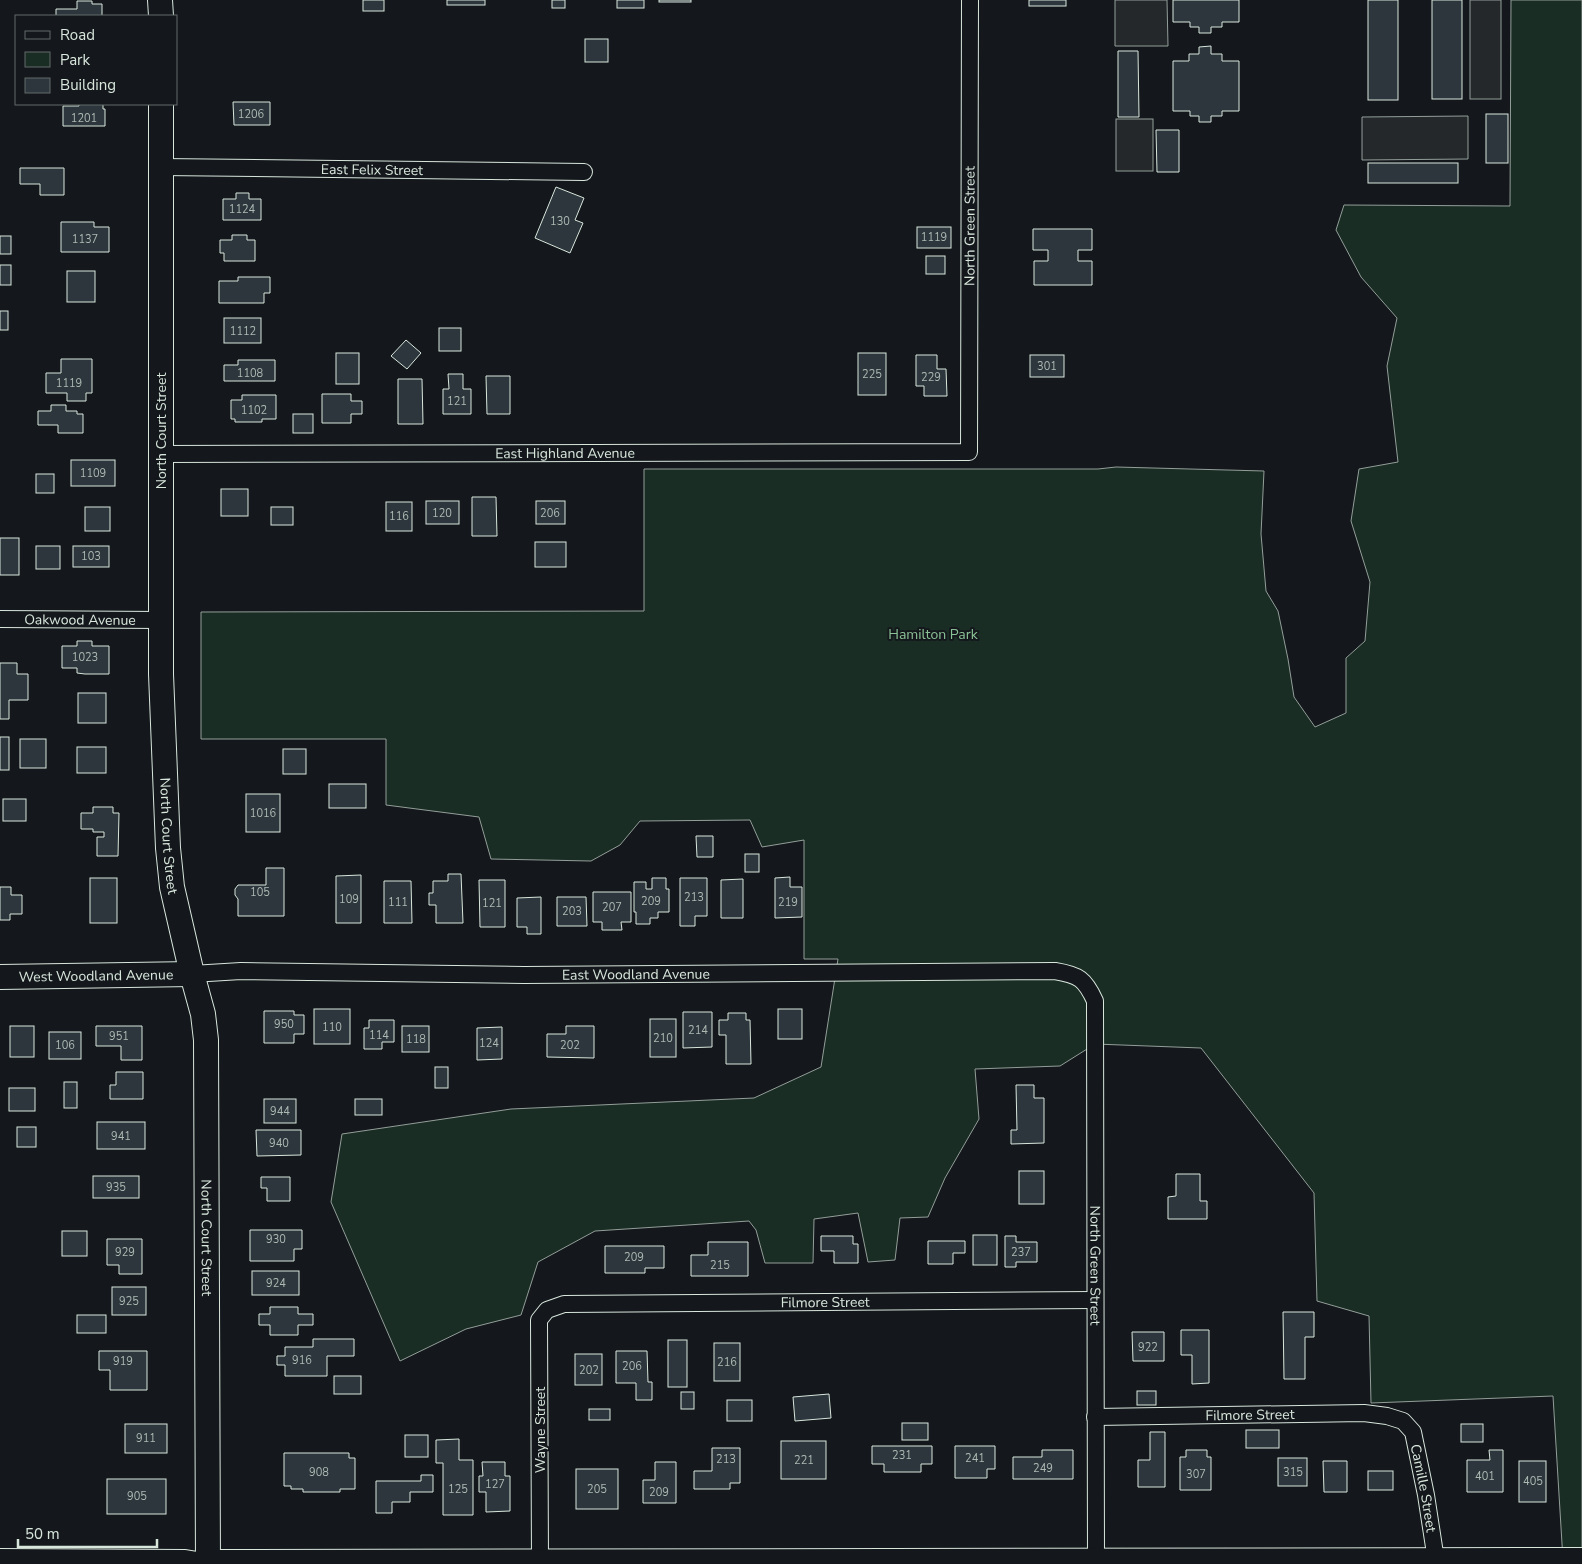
<svg xmlns="http://www.w3.org/2000/svg" width="1582" height="1564" font-family="'Nunito Sans',sans-serif">
<style>
.green{fill:#1a2d24;stroke:#939e99}
.parking{fill:#24282b;stroke:#939e99}
.building{fill:#2c363c;stroke:#d8e6dc}
.lines{fill:none;stroke-linecap:round;stroke-linejoin:round}
.street-casing{stroke:#d8e6dc;stroke-width:18}
.secondary-casing{stroke:#d8e6dc;stroke-width:26}
.street{stroke:#14181c;stroke-width:16}
.secondary{stroke:#14181c;stroke-width:24}
.labels{text-anchor:middle;stroke-width:4;stroke-linejoin:round;paint-order:stroke}
.number-label{font-size:11px;fill:#adbab4}
.street-label{font-size:14px;fill:#d8e6dc;stroke:#14181c}
.park-label{font-size:14px;fill:#8ac095;stroke:#14181c}
</style>
<rect width="100%" height="100%" fill="#14181c"/>
<polygon class="green" points="1511,0 1582,0 1582,1560 1563,1560 1553,1396 1371,1403 1369,1316 1317,1301 1314,1193 1201,1048 1095,1044 1060,1066 975,1069 979,1119 945,1178 928,1217 900,1218 895,1260 868,1262 858,1213 814,1219 813,1263 765,1263 756,1230 749,1221 595,1231 538,1262 521,1315 466,1329 400,1361 331,1202 342,1134 511,1109 754,1098 821,1067 838,959 804,959 804,840 762,847 750,820 640,821 620,845 591,861 491,859 479,817 386,805 386,739 201,739 201,612 644,611 644,469 1098,469 1116,467 1264,471 1261,534 1266,591 1278,611 1288,659 1294,697 1315,727 1346,713 1346,658 1365,641 1370,582 1351,521 1359,469 1398,462 1387,366 1397,318 1361,277 1336,230 1344,205 1510,206"/>
<g class="parking">
<polygon points="1115,0 1167,0 1168,46 1115,46"/>
<rect x="1470" y="0" width="31" height="99"/>
<polygon points="1468,116 1468,159 1362,160 1362,117"/>
<rect x="1116" y="119" width="37" height="52"/>
</g>
<g class="building">
<rect x="363" y="0" width="21" height="11"/>
<rect x="447" y="0" width="38" height="5"/>
<rect x="552" y="0" width="13" height="8"/>
<rect x="617" y="0" width="27" height="8"/>
<rect x="659" y="0" width="32" height="2"/>
<rect x="1029" y="0" width="37" height="6"/>
<polygon points="1173,0 1239,0 1239,22 1222,22 1222,27 1211,27 1211,33 1199,33 1199,27 1190,27 1190,22 1173,22"/>
<rect x="1368" y="0" width="30" height="100"/>
<rect x="1432" y="0" width="30" height="99"/>
<polygon points="77,1 92,1 92,4 102,4 102,16 56,16 56,9 77,9"/>
<rect x="585" y="39" width="23" height="23"/>
<polygon points="1211,46 1211,54 1222,54 1222,61 1239,61 1239,111 1222,111 1222,116 1211,116 1211,122 1199,122 1199,116 1190,116 1190,111 1173,111 1173,61 1189,61 1189,54 1199,54 1199,47"/>
<polygon points="1118,51 1138,51 1139,117 1118,117"/>
<polygon points="233,102 270,102 270,125 234,125"/>
<polygon points="79,104 103,104 103,109 105,109 105,126 63,126 63,106 79,106"/>
<rect x="1486" y="114" width="22" height="49"/>
<polygon points="1156,130 1179,130 1179,172 1157,172"/>
<rect x="1368" y="163" width="90" height="20"/>
<polygon points="20,168 64,168 64,195 40,195 40,184 20,184"/>
<polygon points="556,187 584,198 575,220 583,223 570,253 535,238"/>
<polygon points="236,193 249,193 249,199 261,199 261,220 223,220 223,199 236,199"/>
<polygon points="61,222 94,222 94,227 109,227 109,252 61,252"/>
<rect x="917" y="227" width="34" height="21"/>
<polygon points="1033,229 1092,229 1092,250 1078,250 1078,261 1092,261 1092,285 1034,285 1034,261 1048,261 1048,250 1033,250"/>
<polygon points="232,235 247,235 247,240 255,240 255,261 224,261 224,253 220,253 220,240 232,240"/>
<rect x="0" y="236" width="11" height="18"/>
<rect x="926" y="256" width="19" height="18"/>
<rect x="0" y="265" width="11" height="20"/>
<rect x="67" y="271" width="28" height="31"/>
<polygon points="238,277 270,277 270,293 264,293 264,303 219,303 219,281 238,281"/>
<rect x="0" y="311" width="8" height="19"/>
<rect x="224" y="318" width="37" height="25"/>
<rect x="439" y="328" width="22" height="23"/>
<polygon points="406,340 421,353 407,369 391,356"/>
<rect x="336" y="353" width="23" height="31"/>
<rect x="858" y="353" width="28" height="42"/>
<polygon points="916,355 937,355 937,369 946,369 947,396 924,396 924,386 916,386"/>
<rect x="1030" y="355" width="34" height="22"/>
<polygon points="61,359 92,359 92,393 86,393 86,401 67,401 67,393 46,393 46,373 61,373"/>
<polygon points="238,360 275,360 275,381 224,381 224,365 238,365"/>
<polygon points="448,374 463,374 463,389 471,389 471,414 443,414 443,389 449,389"/>
<polygon points="486,376 510,376 510,414 487,414"/>
<polygon points="398,379 422,379 423,424 398,424"/>
<polygon points="322,394 351,394 351,401 362,401 362,414 351,414 351,423 322,423"/>
<polygon points="242,395 276,395 276,419 262,419 262,422 235,422 235,419 231,419 231,400 242,400"/>
<polygon points="51,405 66,405 66,411 77,411 77,414 83,414 83,433 58,433 58,425 38,425 38,411 51,411"/>
<rect x="293" y="414" width="20" height="19"/>
<rect x="71" y="460" width="44" height="26"/>
<rect x="36" y="474" width="18" height="19"/>
<rect x="221" y="489" width="27" height="27"/>
<polygon points="472,497 496,497 497,536 472,536"/>
<rect x="426" y="501" width="33" height="23"/>
<rect x="536" y="501" width="29" height="23"/>
<rect x="386" y="502" width="26" height="29"/>
<rect x="85" y="507" width="25" height="24"/>
<rect x="271" y="507" width="22" height="18"/>
<rect x="0" y="538" width="19" height="37"/>
<rect x="535" y="542" width="31" height="25"/>
<rect x="36" y="546" width="24" height="23"/>
<rect x="73" y="546" width="36" height="21"/>
<polygon points="77,641 92,641 92,646 109,646 109,674 85,674 77,673 77,668 62,668 62,646 77,646"/>
<polygon points="0,663 17,663 17,674 28,674 28,700 9,700 9,719 0,719"/>
<rect x="78" y="693" width="28" height="30"/>
<rect x="0" y="737" width="9" height="33"/>
<rect x="20" y="739" width="26" height="29"/>
<rect x="77" y="747" width="29" height="26"/>
<rect x="283" y="749" width="23" height="25"/>
<rect x="329" y="784" width="37" height="24"/>
<rect x="246" y="794" width="34" height="38"/>
<rect x="3" y="799" width="23" height="22"/>
<polygon points="93,807 113,807 113,813 119,813 118,856 97,856 97,837 104,837 104,832 93,832 93,829 81,829 81,813 93,813"/>
<polygon points="696,836 713,836 713,857 697,857"/>
<rect x="745" y="854" width="14" height="18"/>
<polygon points="266,868 284,868 284,916 238,916 238,899 235,895 235,889 238,885 266,885"/>
<polygon points="448,874 461,874 463,923 436,923 436,905 429,905 429,893 433,893 433,881 448,881"/>
<polygon points="361,875 361,923 336,923 336,876"/>
<polygon points="790,877 790,887 802,887 802,917 775,918 775,878"/>
<rect x="90" y="878" width="27" height="45"/>
<polygon points="652,878 666,878 666,889 669,889 669,912 658,912 658,918 650,918 650,924 636,924 636,912 634,912 634,882 646,882 646,889 652,889"/>
<polygon points="680,878 707,878 707,916 695,916 695,926 680,926"/>
<polygon points="743,879 743,918 721,918 721,880"/>
<polygon points="479,880 505,880 505,927 480,927"/>
<polygon points="384,881 411,881 412,923 384,923"/>
<polygon points="0,887 11,887 11,895 22,895 22,914 10,914 10,920 0,920"/>
<polygon points="593,892 631,892 631,922 621,922 622,930 602,930 602,922 593,922"/>
<polygon points="541,897 541,934 527,934 527,927 517,927 517,898"/>
<polygon points="557,897 586,897 587,926 557,926"/>
<rect x="314" y="1009" width="36" height="35"/>
<rect x="778" y="1009" width="24" height="30"/>
<polygon points="264,1011 294,1011 294,1015 304,1015 304,1034 294,1034 294,1043 264,1043"/>
<polygon points="683,1012 712,1012 712,1047 683,1048"/>
<polygon points="728,1013 746,1013 746,1020 750,1020 751,1064 726,1064 726,1035 719,1035 719,1020 728,1020"/>
<rect x="650" y="1019" width="26" height="38"/>
<polygon points="369,1020 394,1020 394,1042 382,1042 382,1049 364,1049 364,1028 369,1028"/>
<rect x="10" y="1026" width="24" height="31"/>
<polygon points="96,1026 142,1026 142,1060 121,1060 121,1046 96,1046"/>
<rect x="402" y="1026" width="27" height="26"/>
<polygon points="566,1026 594,1026 594,1058 547,1057 547,1034 566,1034"/>
<polygon points="502,1027 502,1059 477,1060 477,1028"/>
<rect x="49" y="1032" width="32" height="27"/>
<rect x="435" y="1067" width="13" height="21"/>
<polygon points="116,1072 143,1072 143,1099 110,1099 110,1085 116,1085"/>
<rect x="64" y="1082" width="13" height="26"/>
<polygon points="1016,1085 1034,1085 1034,1098 1044,1098 1044,1143 1011,1144 1011,1130 1017,1130"/>
<rect x="9" y="1088" width="26" height="23"/>
<rect x="264" y="1099" width="32" height="24"/>
<rect x="355" y="1099" width="27" height="16"/>
<rect x="97" y="1122" width="48" height="27"/>
<rect x="17" y="1127" width="19" height="20"/>
<polygon points="256,1130 301,1130 301,1155 257,1156"/>
<rect x="1019" y="1171" width="25" height="33"/>
<polygon points="1176,1174 1200,1174 1200,1201 1207,1201 1207,1219 1168,1219 1168,1197 1176,1196"/>
<rect x="93" y="1176" width="46" height="22"/>
<polygon points="261,1177 290,1177 290,1201 267,1201 267,1188 261,1188"/>
<polygon points="250,1230 302,1230 302,1249 294,1249 294,1261 250,1261"/>
<rect x="62" y="1231" width="25" height="25"/>
<rect x="973" y="1235" width="24" height="30"/>
<polygon points="821,1236 853,1236 853,1244 858,1244 858,1263 834,1263 834,1251 821,1251"/>
<polygon points="1005,1236 1016,1236 1016,1242 1037,1242 1037,1262 1016,1262 1016,1267 1005,1267"/>
<polygon points="107,1239 142,1239 142,1274 119,1274 119,1265 107,1265"/>
<polygon points="928,1241 965,1241 965,1253 953,1253 953,1264 928,1264"/>
<polygon points="708,1242 748,1242 748,1276 691,1276 691,1255 708,1255"/>
<polygon points="605,1246 664,1246 664,1268 645,1268 645,1273 605,1273"/>
<rect x="252" y="1271" width="47" height="24"/>
<rect x="112" y="1287" width="34" height="28"/>
<polygon points="270,1307 298,1307 298,1314 313,1314 313,1325 298,1325 298,1335 270,1335 270,1325 259,1325 259,1314 270,1314"/>
<polygon points="1283,1312 1314,1312 1314,1337 1305,1337 1305,1379 1284,1379"/>
<rect x="77" y="1315" width="29" height="18"/>
<polygon points="1181,1330 1209,1330 1209,1383 1192,1384 1192,1355 1181,1355"/>
<polygon points="1132,1332 1164,1332 1164,1361 1133,1361"/>
<polygon points="313,1339 354,1339 354,1356 327,1356 327,1376 285,1376 285,1365 277,1365 277,1356 285,1356 285,1347 313,1347"/>
<rect x="668" y="1340" width="19" height="47"/>
<rect x="714" y="1343" width="26" height="38"/>
<polygon points="99,1351 147,1351 147,1390 110,1390 110,1370 99,1370"/>
<polygon points="616,1351 647,1351 648,1382 652,1382 652,1400 636,1400 636,1383 616,1383"/>
<rect x="575" y="1354" width="27" height="31"/>
<rect x="334" y="1376" width="27" height="18"/>
<rect x="1137" y="1391" width="19" height="14"/>
<rect x="681" y="1392" width="13" height="17"/>
<polygon points="829,1394 831,1418 795,1421 793,1397"/>
<rect x="727" y="1400" width="25" height="21"/>
<rect x="589" y="1409" width="21" height="11"/>
<rect x="902" y="1423" width="26" height="17"/>
<rect x="125" y="1424" width="42" height="29"/>
<rect x="1461" y="1424" width="22" height="18"/>
<rect x="1246" y="1430" width="33" height="18"/>
<polygon points="1150,1432 1165,1432 1165,1487 1138,1487 1138,1460 1150,1460"/>
<rect x="405" y="1435" width="23" height="22"/>
<polygon points="459,1439 459,1460 473,1460 473,1515 443,1515 443,1463 436,1463 436,1440"/>
<rect x="781" y="1441" width="45" height="38"/>
<polygon points="872,1446 932,1446 932,1464 921,1464 921,1472 884,1472 884,1464 872,1464"/>
<polygon points="955,1446 995,1446 995,1469 987,1469 987,1478 955,1478"/>
<polygon points="712,1448 740,1448 740,1483 730,1483 730,1489 694,1489 694,1471 712,1471"/>
<polygon points="1042,1450 1073,1450 1073,1479 1013,1479 1013,1457 1042,1457"/>
<polygon points="1186,1450 1207,1450 1207,1457 1211,1457 1211,1490 1180,1490 1180,1457 1186,1457"/>
<polygon points="1489,1450 1503,1450 1503,1492 1467,1492 1467,1460 1490,1460"/>
<polygon points="284,1453 349,1453 349,1458 355,1458 355,1489 340,1489 340,1492 303,1492 303,1489 291,1489 291,1486 284,1486"/>
<rect x="1278" y="1458" width="29" height="28"/>
<polygon points="1323,1461 1347,1461 1347,1492 1324,1492"/>
<rect x="1519" y="1461" width="27" height="41"/>
<polygon points="482,1462 505,1462 505,1476 510,1476 510,1511 486,1512 486,1492 479,1492 479,1476 483,1476"/>
<polygon points="655,1462 676,1462 676,1503 643,1503 643,1480 655,1480"/>
<rect x="576" y="1469" width="42" height="40"/>
<rect x="1368" y="1471" width="25" height="19"/>
<polygon points="421,1475 433,1475 433,1492 410,1492 410,1502 392,1502 392,1513 376,1513 376,1481 421,1481"/>
<rect x="107" y="1479" width="59" height="35"/>
</g>
<g class="lines">
<g class="street-casing">
<g id="street">
<path id="s1" d="M 161,167 L 584,172"/>
<path id="s2" d="M 161,454 L 969,452 L 970,0"/>
<path id="s3" d="M 0,619 L 161,620"/>
<path id="s4" d="M 192,974 L 241,971 L 524,975 L 1055,971 C 1079,975 1085,979 1095,1001 L 1096,1561"/>
<path id="s5" d="M 1095,1417 L 1364,1413 L 1387,1416 L 1403,1421 L 1413,1432 L 1426,1495 L 1436,1560"/>
<polyline points="0,1557 184,1558 208,1562"/>
<path id="s6" d="M 540,1562 L 539,1320 L 547,1310 L 564,1304 L 1095,1300"/>
</g>
</g>
<g class="secondary-casing">
<g id="secondary">
<polyline points="160,0 161,16"/>
<path id="s7" d="M 161,104 L 161,674 L 168,848 L 172,887 L 192,974 L 203,1014 L 206,1040 L 208,1564"/>
<path id="s8" d="M 0,977 L 192,974"/>
<polyline points="208,1562 1582,1560"/>
</g>
</g>
<use href="#street" class="street"/>
<use href="#secondary" class="secondary"/>
</g>
<g class="labels">
<g class="number-label">
<text x="251" y="118">1206</text>
<text x="84" y="122">1201</text>
<text x="242" y="213">1124</text>
<text x="560" y="225">130</text>
<text x="934" y="241">1119</text>
<text x="85" y="243">1137</text>
<text x="243" y="335">1112</text>
<text x="1047" y="370">301</text>
<text x="250" y="377">1108</text>
<text x="872" y="378">225</text>
<text x="931" y="381">229</text>
<text x="69" y="387">1119</text>
<text x="457" y="405">121</text>
<text x="254" y="414">1102</text>
<text x="93" y="477">1109</text>
<text x="442" y="517">120</text>
<text x="550" y="517">206</text>
<text x="399" y="520">116</text>
<text x="91" y="560">103</text>
<text x="85" y="661">1023</text>
<text x="263" y="817">1016</text>
<text x="260" y="896">105</text>
<text x="694" y="901">213</text>
<text x="349" y="903">109</text>
<text x="651" y="905">209</text>
<text x="398" y="906">111</text>
<text x="788" y="906">219</text>
<text x="492" y="907">121</text>
<text x="612" y="911">207</text>
<text x="572" y="915">203</text>
<text x="284" y="1028">950</text>
<text x="332" y="1031">110</text>
<text x="698" y="1034">214</text>
<text x="379" y="1039">114</text>
<text x="119" y="1040">951</text>
<text x="663" y="1042">210</text>
<text x="416" y="1043">118</text>
<text x="489" y="1047">124</text>
<text x="65" y="1049">106</text>
<text x="570" y="1049">202</text>
<text x="280" y="1115">944</text>
<text x="121" y="1140">941</text>
<text x="279" y="1147">940</text>
<text x="116" y="1191">935</text>
<text x="276" y="1243">930</text>
<text x="125" y="1256">929</text>
<text x="1021" y="1256">237</text>
<text x="634" y="1261">209</text>
<text x="720" y="1269">215</text>
<text x="276" y="1287">924</text>
<text x="129" y="1305">925</text>
<text x="1148" y="1351">922</text>
<text x="302" y="1364">916</text>
<text x="123" y="1365">919</text>
<text x="727" y="1366">216</text>
<text x="632" y="1370">206</text>
<text x="589" y="1374">202</text>
<text x="146" y="1442">911</text>
<text x="902" y="1459">231</text>
<text x="975" y="1462">241</text>
<text x="726" y="1463">213</text>
<text x="804" y="1464">221</text>
<text x="1043" y="1472">249</text>
<text x="319" y="1476">908</text>
<text x="1293" y="1476">315</text>
<text x="1196" y="1478">307</text>
<text x="1485" y="1480">401</text>
<text x="1533" y="1485">405</text>
<text x="495" y="1488">127</text>
<text x="458" y="1493">125</text>
<text x="597" y="1493">205</text>
<text x="659" y="1496">209</text>
<text x="137" y="1500">905</text>
</g>
<g class="street-label">
<text dy="5" stroke="none"><textPath href="#s1" startOffset="211">East Felix Street</textPath></text>
<text dy="5" stroke="none"><textPath href="#s2" startOffset="1034">North Green Street</textPath></text>
<text transform="translate(161 431) rotate(-90)" y="5">North Court Street</text>
<text dy="5" stroke="none"><textPath href="#s2" startOffset="404">East Highland Avenue</textPath></text>
<text dy="5" stroke="none"><textPath href="#s3" startOffset="80">Oakwood Avenue</textPath></text>
<text dy="5" stroke="none"><textPath href="#s7" startOffset="732">North Court Street</textPath></text>
<text dy="5" stroke="none"><textPath href="#s4" startOffset="444">East Woodland Avenue</textPath></text>
<text dy="5" stroke="none"><textPath href="#s8" startOffset="96">West Woodland Avenue</textPath></text>
<text dy="5" stroke="none"><textPath href="#s7" startOffset="1138">North Court Street</textPath></text>
<text dy="5" stroke="none"><textPath href="#s4" startOffset="1181">North Green Street</textPath></text>
<text dy="5" stroke="none"><textPath href="#s6" startOffset="534">Filmore Street</textPath></text>
<text dy="5" stroke="none"><textPath href="#s5" startOffset="155">Filmore Street</textPath></text>
<text transform="translate(540 1430) rotate(-90)" y="5">Wayne Street</text>
<text dy="5" stroke="none"><textPath href="#s5" startOffset="381">Camille Street</textPath></text>
</g>
<g class="park-label">
<text x="933" y="639">Hamilton Park</text>
</g>
</g>
<rect x="15" y="15" width="162" height="90" fill="#14181c" stroke="#626a69"/>
<rect x="25" y="31" width="25" height="8" fill="#14181c" stroke="#626a69"/>
<text x="60" y="40" font-size="15" fill="#d8e6dc">Road</text>
<rect x="25" y="52" width="25" height="15" fill="#1a2d24" stroke="#626a69"/>
<text x="60" y="65" font-size="15" fill="#d8e6dc">Park</text>
<rect x="25" y="78" width="25" height="15" fill="#2c363c" stroke="#626a69"/>
<text x="60" y="90" font-size="15" fill="#d8e6dc">Building</text>
<path d="M18 1539v8h139v-8" fill="none" stroke="#d8e6dc" stroke-width="2.5"/>
<text x="25" y="1539" font-size="15" fill="#d8e6dc" stroke="#14181c" stroke-width="4" paint-order="stroke">50 m</text>
</svg>
